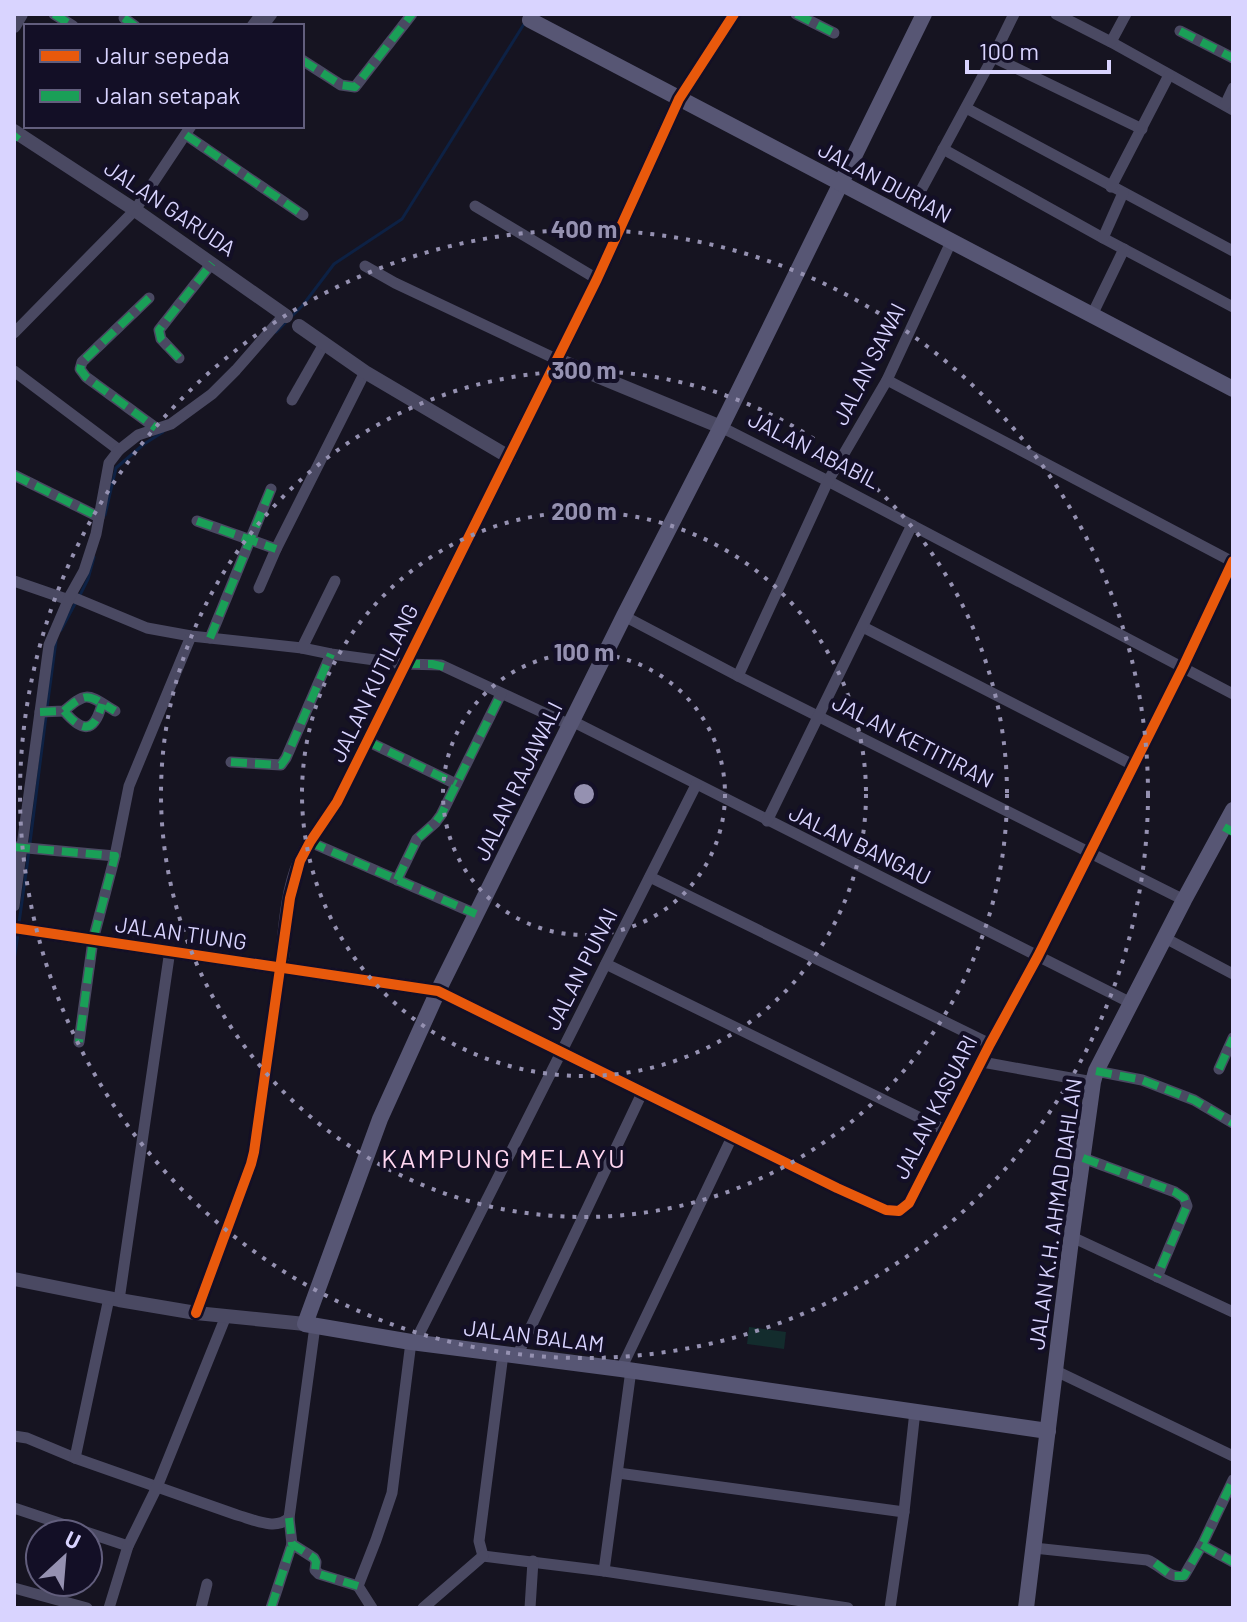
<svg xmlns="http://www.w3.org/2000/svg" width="1247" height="1622" font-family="Barlow,sans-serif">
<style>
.grass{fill:#132c2d}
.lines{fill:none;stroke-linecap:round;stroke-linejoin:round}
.stream{stroke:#0d2144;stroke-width:3}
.minor{stroke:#4a4962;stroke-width:11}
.tertiary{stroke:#4a4962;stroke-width:14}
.secondary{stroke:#575674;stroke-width:16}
.quiet{stroke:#1a9f57;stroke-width:8;stroke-dasharray:16 8;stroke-linecap:butt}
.cycleway-casing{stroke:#130f26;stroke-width:15}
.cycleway{stroke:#e8590c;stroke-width:10}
.ring{fill:none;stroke:#9591b1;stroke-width:4;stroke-dasharray:4 8}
.labels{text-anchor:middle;stroke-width:8;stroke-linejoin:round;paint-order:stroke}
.street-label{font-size:22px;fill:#d9d4ff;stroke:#130f26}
.quarter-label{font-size:26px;letter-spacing:2px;fill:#ffd6f0;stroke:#130f26}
.centre{fill:#9591b1;stroke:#130f26;stroke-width:4}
.ring-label{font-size:24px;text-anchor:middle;font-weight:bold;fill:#9591b1;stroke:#130f26;stroke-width:8;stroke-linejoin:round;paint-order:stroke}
</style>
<rect width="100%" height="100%" fill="#161421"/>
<polygon class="grass" points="749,1327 786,1332 784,1349 747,1344"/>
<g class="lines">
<g class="stream">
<polyline points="276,332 303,305 334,264 402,219 524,24"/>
<polyline points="105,515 116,468 144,444 163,432"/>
<polyline points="80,595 88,579 94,557"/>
<polyline points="61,630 76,602"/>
<polyline points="47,708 56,641"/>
<polyline points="30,843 46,716"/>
<polyline points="19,923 29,851"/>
<polyline points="14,961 18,934"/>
</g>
<g class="minor">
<polyline points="54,14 73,26"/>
<polyline points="796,14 834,33"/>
<polyline points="1056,14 1111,42 1233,110"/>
<polyline points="124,18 135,26"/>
<polyline points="252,26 261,14"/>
<polyline points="263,26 272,14"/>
<polyline points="1180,31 1233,58"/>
<polyline points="1111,42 1126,14"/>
<polyline points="993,57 1142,129"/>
<polyline points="302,60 341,85 355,87 412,14"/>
<polyline points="679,99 734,14"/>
<polyline points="1225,105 1233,88"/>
<polyline points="966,108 1233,251"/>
<polyline points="186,135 303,215"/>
<polyline points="943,149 1103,238 1233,307"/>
<polyline points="1111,187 1169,75"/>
<polyline points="920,192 993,57 1014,14"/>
<polyline points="475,206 597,279"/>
<polyline points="1103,238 1123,193"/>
<polyline points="365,266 395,283 556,359"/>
<polyline points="149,298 82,362 80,369 86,377 156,428"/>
<polyline points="1092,315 1124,249"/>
<polyline points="14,333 135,210 191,126"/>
<polyline points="179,358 161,339 159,330 212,263"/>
<polyline points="14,371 119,450"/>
<polyline points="887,380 1233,562"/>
<polyline points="292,400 324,344"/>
<polyline points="721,427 828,481 1233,694"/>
<polyline points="14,475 99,517"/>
<polyline points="197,521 276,549"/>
<polyline points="14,581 69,600"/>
<polyline points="259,588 276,549 365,372"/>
<polyline points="70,596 147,628 191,636 302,648 331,654 404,664 441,665 570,725"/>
<polyline points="624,616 738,676 1184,900"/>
<polyline points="863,627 1133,765"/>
<polyline points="210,638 271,489"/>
<polyline points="302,648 335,581"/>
<polyline points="738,676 828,481 887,380 951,242"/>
<path d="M 64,711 C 82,732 94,734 102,704"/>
<path d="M 40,712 L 64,711 C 88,690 88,695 115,711"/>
<polyline points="572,721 1131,1003"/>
<polyline points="367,741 456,784"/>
<polyline points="231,762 281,765 286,758 331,654"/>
<polyline points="767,821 912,525"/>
<polyline points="310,842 476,914"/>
<polyline points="16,847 115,856"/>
<polyline points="650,877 990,1044"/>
<polyline points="397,880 417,839 435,823 441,815 501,694"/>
<polyline points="14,906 49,645 70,596 84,571 96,534 109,463 119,450 138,435 171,424 212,394 236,370 284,315"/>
<polyline points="1165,938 1233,974"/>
<polyline points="606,964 947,1131"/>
<path d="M 438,991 L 837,1188 C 849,1193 887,1215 899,1211 C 902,1210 907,1205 909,1203 L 990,1044 L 1038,956 L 1183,667 L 1233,561"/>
<polyline points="79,1042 93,940 115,856 129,786 191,636"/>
<polyline points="982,1062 1093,1082"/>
<polyline points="1219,1069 1233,1038"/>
<polyline points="1096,1071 1142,1080 1194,1100 1233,1123"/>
<polyline points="1083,1158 1175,1192 1184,1198 1187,1206 1157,1277"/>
<polyline points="1072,1237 1233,1312"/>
<polyline points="119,1300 170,950"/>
<polyline points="196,1313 251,1164 281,968"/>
<polyline points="415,1342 696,785"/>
<polyline points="517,1356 643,1091"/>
<polyline points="621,1369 733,1135"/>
<polyline points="1056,1371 1233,1456"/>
<path d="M 14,1436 L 27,1438 L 75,1458 L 237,1515 C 252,1519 276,1531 289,1518 L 315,1326"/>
<polyline points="75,1458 109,1298"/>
<polyline points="618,1473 904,1512"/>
<polyline points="14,1508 128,1546"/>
<polyline points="289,1518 292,1544 314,1558 316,1562 315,1570 319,1574 358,1586"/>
<polyline points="1202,1545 1233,1562"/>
<path d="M 1034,1548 L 1147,1560 C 1161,1565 1168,1579 1184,1576 L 1202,1545 L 1233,1480"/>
<polyline points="483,1556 604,1571 848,1608"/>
<polyline points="483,1556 479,1541 503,1354"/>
<polyline points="604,1571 631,1370"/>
<polyline points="14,1588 87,1608"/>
<polyline points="109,1608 128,1546 157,1487 226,1316"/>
<polyline points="201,1608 207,1584"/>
<polyline points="271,1608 292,1544"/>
<polyline points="372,1608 358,1586 376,1540 392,1493 411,1342"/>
<polyline points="423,1608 483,1556"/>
<polyline points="530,1608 533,1561"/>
<polyline points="890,1608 904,1512 915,1411"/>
</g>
<g class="tertiary">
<polyline points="14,26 21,14"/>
<polyline points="14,131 135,210 286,316"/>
<polyline points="299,326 365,372 509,457"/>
<polyline points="556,359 721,427"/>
<polyline points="14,928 438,991"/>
<path d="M 281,968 C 285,933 286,894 300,861 C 309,840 325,821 337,802 L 597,279 L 679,99"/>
<polyline points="14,1279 119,1300 196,1313 305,1324"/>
</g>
<g class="secondary">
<polyline points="924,14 721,427 624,616 438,991 380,1119 305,1324 411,1342 621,1369 1048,1431"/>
<polyline points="530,20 1233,389"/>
<polyline points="1026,1608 1070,1248 1093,1082 1096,1071 1184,900 1233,810"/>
</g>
<g class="quiet">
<polyline points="54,14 73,26"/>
<polyline points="796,14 834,33"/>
<polyline points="124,18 135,26"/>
<polyline points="1180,31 1233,58"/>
<polyline points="302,60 341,85 355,87 412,14"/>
<polyline points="186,135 303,215"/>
<polyline points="14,139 18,134"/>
<polyline points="149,298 82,362 80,369 86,377 156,428"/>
<polyline points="179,358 161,339 159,330 212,263"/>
<polyline points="14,475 99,517"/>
<polyline points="197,521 276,549"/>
<polyline points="210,638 271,489"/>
<polyline points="404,664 432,664 448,668"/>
<path d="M 64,711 C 82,732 94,734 102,704"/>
<path d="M 40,712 L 64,711 C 88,690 88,695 115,711"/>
<polyline points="367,741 456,784"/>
<polyline points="231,762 281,765 286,758 331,654"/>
<polyline points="1224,827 1233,832"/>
<polyline points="310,842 476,914"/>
<polyline points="14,847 115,856 93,940 79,1042"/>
<polyline points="397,880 417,839 435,823 441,815 501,694"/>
<polyline points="1219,1069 1233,1038"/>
<polyline points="1096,1071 1142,1080 1194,1100 1233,1123"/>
<polyline points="1083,1158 1175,1192 1184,1198 1187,1206 1157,1277"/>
<polyline points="289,1518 292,1544 314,1558 316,1562 315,1570 319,1574 358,1586"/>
<polyline points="1202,1545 1233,1562"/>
<polyline points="1155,1563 1172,1576 1184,1576 1202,1545 1233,1480"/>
<polyline points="271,1608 292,1544"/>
</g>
<g class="cycleway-casing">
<g id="cycleway">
<polyline points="14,928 438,991 837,1188 886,1210 899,1211 909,1203 990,1044 1038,956 1183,667 1233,561"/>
<polyline points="196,1313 251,1164 254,1152 290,898 300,861 310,842 337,802 597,279 679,99 734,14"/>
</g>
</g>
<use href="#cycleway" class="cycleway"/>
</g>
<g class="ring">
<circle cx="584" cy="794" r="141"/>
<circle cx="584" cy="794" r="282"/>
<circle cx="584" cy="794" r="423"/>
<circle cx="584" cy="794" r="564"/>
</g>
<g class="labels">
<g class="street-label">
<text transform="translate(885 182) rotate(28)" y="8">JALAN DURIAN</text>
<text transform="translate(170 208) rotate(34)" y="8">JALAN GARUDA</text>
<text transform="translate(869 364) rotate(-63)" y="8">JALAN SAWAI</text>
<text transform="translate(814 450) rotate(27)" y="8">JALAN ABABIL</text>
<text transform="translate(374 683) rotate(-64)" y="8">JALAN KUTILANG</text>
<text transform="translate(913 741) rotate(27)" y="8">JALAN KETITIRAN</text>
<text transform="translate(518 781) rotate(-64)" y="8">JALAN RAJAWALI</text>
<text transform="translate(860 845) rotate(26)" y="8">JALAN BANGAU</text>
<text transform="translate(181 933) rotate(8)" y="8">JALAN TIUNG</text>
<text transform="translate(581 969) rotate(-63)" y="8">JALAN PUNAI</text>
<text transform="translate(935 1107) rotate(-63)" y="8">JALAN KASUARI</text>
<text transform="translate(1055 1214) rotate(-82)" y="8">JALAN K.H. AHMAD DAHLAN</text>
<text transform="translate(534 1336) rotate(7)" y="8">JALAN BALAM</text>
</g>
<g class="quarter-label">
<text x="504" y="1168">KAMPUNG MELAYU</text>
</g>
</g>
<circle cx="584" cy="794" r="12" class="centre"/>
<g class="ring-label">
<text x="584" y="238">400 m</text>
<text x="584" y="379">300 m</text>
<text x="584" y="520">200 m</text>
<text x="584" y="661">100 m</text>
</g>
<rect width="1247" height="1622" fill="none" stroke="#d9d4ff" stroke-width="32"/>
<rect x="24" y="24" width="280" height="104" fill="#130f26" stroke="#625e7d" stroke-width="2"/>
<rect x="40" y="50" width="40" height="12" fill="#e8590c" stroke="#625e7d" stroke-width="2"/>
<text x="96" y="64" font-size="24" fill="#d9d4ff">Jalur sepeda</text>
<rect x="40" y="90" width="40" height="12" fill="#1a9f57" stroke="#625e7d" stroke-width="2"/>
<text x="96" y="104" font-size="24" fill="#d9d4ff">Jalan setapak</text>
<g transform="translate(64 1558) rotate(26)"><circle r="38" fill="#130f26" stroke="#625e7d" stroke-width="2"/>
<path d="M0-6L14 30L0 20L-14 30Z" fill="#9591b1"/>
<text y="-12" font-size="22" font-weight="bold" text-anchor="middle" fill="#d9d4ff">U</text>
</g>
<path d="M967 60v12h142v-12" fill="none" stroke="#d9d4ff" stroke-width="4"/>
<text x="979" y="60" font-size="24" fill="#d9d4ff" stroke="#130f26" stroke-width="6" paint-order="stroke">100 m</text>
</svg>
